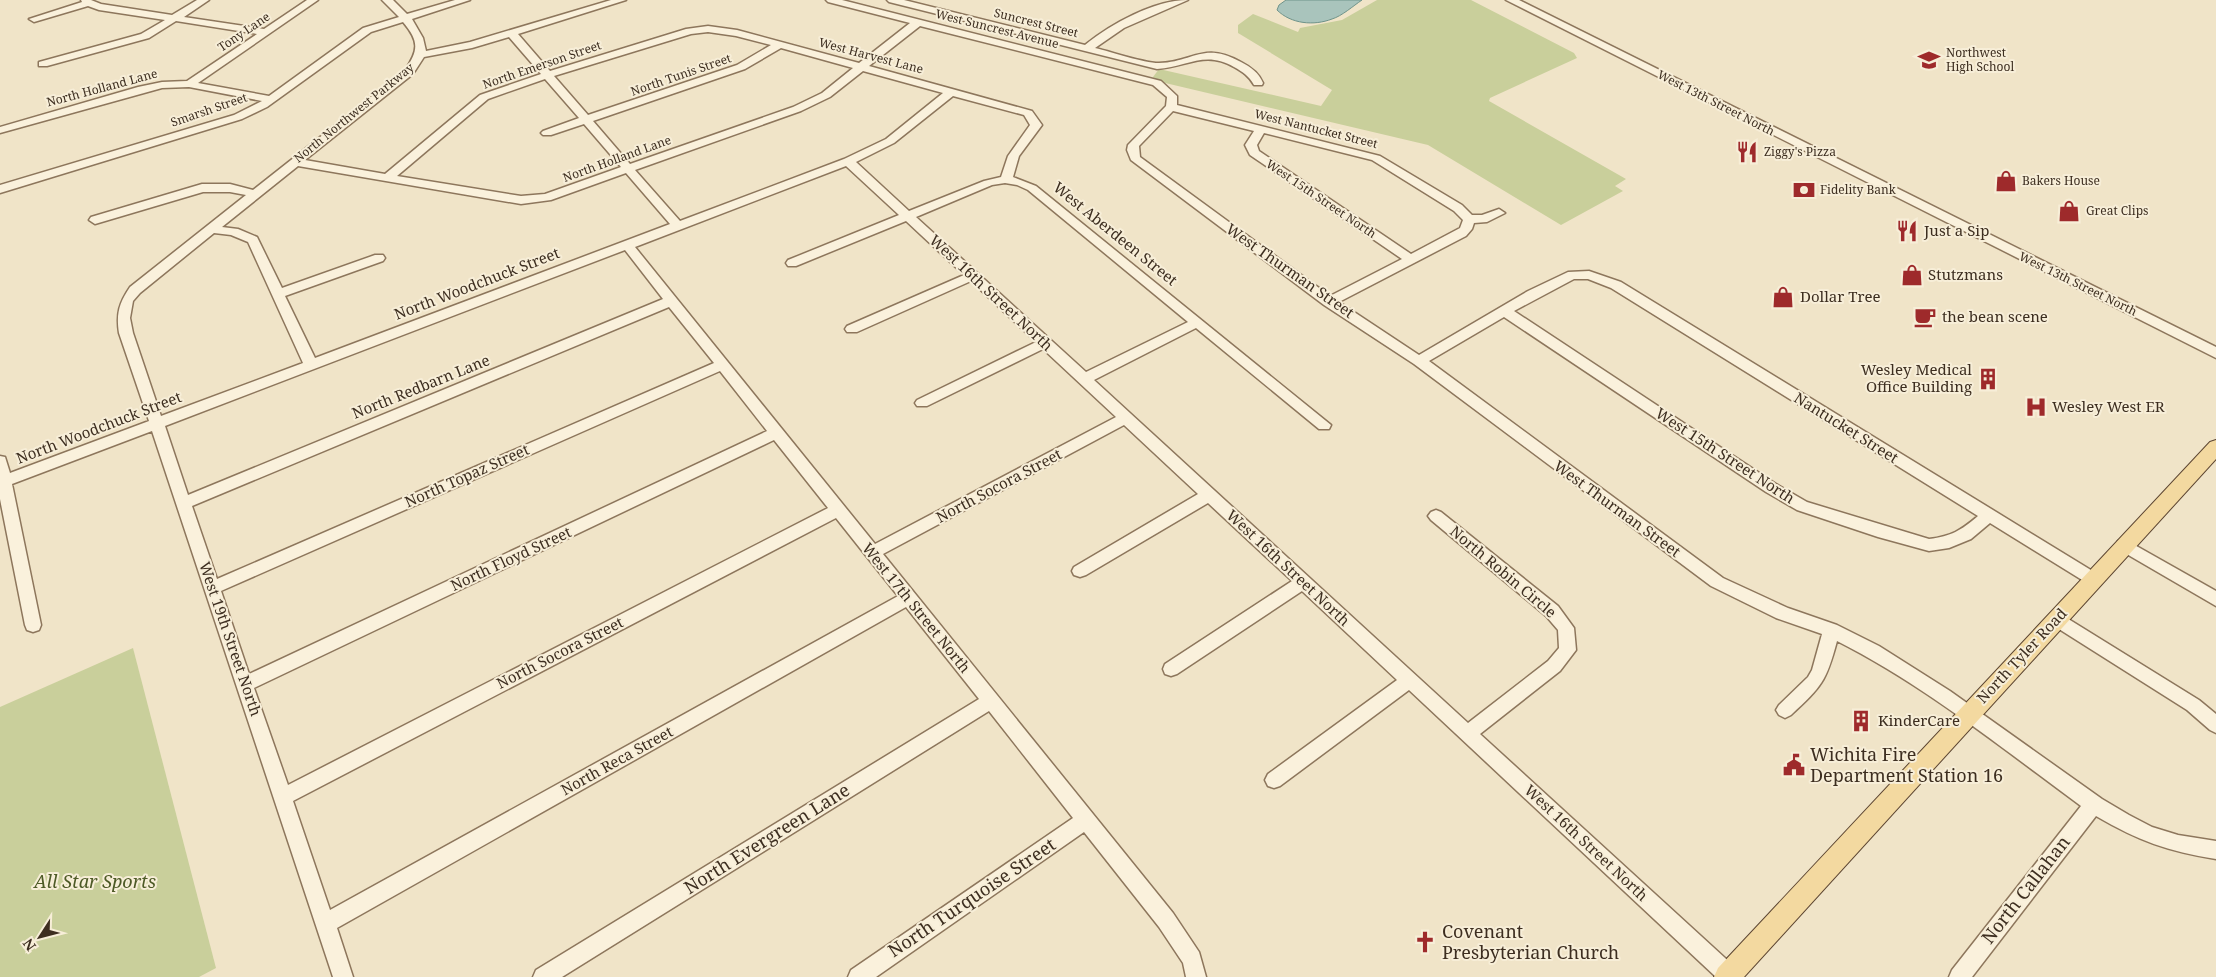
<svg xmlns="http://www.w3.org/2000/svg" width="2216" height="977" font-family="'Noto Serif',serif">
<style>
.green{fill:#c9cf9b}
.water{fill:#a9c4bc;stroke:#6f938a}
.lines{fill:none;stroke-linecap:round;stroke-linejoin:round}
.minor-casing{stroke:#8d765c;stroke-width:3}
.major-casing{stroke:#5b4430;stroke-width:2}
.minor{fill:#faf1dc;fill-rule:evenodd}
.major{fill:#f3d9a0;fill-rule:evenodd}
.labels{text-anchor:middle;stroke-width:4;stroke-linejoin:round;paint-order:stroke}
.far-street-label{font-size:12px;fill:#3d2e20;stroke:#f7eed8}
.far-poi-label{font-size:12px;fill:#3d2e20;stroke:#f7eed8;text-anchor:start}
.poi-label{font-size:15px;fill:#3d2e20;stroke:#f7eed8;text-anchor:start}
.street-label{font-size:15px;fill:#3d2e20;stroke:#f7eed8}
.near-poi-label{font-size:18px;fill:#3d2e20;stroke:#f7eed8;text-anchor:start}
.near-street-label{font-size:18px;fill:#3d2e20;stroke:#f7eed8}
.near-park-label{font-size:18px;font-style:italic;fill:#4d5a26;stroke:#f7eed8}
</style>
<rect width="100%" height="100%" fill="#f0e4c8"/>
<g class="green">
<polygon points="1377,0 1471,0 1574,53 1577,58 1490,98 1489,101 1626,179 1615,186 1623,191 1561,225 1428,145 1161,82 1154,79 1153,77 1159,69 1321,106 1332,90 1238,33 1238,25 1253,14 1298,32 1300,28 1342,20"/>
<polygon points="133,648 216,968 199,977 0,977 0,707"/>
</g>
<path class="water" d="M 1286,0 L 1362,0 C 1353,6 1342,16 1332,19 C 1314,26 1291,24 1277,10 L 1279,5 Z"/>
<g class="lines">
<g class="minor-casing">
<g id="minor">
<path d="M 81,0 L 91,0 L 101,4 L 172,15 L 197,0 L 209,0 L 184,17 L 264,29 L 307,0 L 318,0 L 198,83 L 269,96 L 363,28 L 399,17 L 382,0 L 393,0 L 407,14 L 455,0 L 470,0 L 412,19 L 423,38 L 426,51 L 470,42 L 611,0 L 626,0 L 518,34 L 550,71 L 686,29 L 708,26 L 737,30 L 859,63 L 910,23 L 828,2 L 826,0 L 842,0 L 1161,81 L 1177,96 L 1177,105 L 1380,156 L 1462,205 L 1472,215 L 1482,215 L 1499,209 L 1505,213 L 1487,222 L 1474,223 L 1472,229 L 1466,236 L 1339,302 L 1419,355 L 1528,291 L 1568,272 L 1589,271 L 1621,282 L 2099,575 L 2101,579 L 2099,583 L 2093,585 L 2087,583 L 1990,523 L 1971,539 L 1949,548 L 1929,551 L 1878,537 L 1797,510 L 1766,492 L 1504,317 L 1429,361 L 1723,578 L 1788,608 L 1837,625 L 1879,646 L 1950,691 L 2102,799 L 2129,815 L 2152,827 L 2178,835 L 2216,841 L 2216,859 C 2167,851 2139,841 2096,816 L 1972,977 L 1949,977 L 1952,970 L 2081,806 C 2002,748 1924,685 1837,641 C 1826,682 1822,686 1791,715 L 1785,718 L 1779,715 L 1776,710 L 1779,705 L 1808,677 L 1812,670 L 1822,634 L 1776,618 L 1711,586 L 1414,364 L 1324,305 L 1131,160 L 1127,150 L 1128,145 L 1166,106 L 1167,97 L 1153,85 L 920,26 L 869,66 L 1032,111 L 1042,125 L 1019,156 L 1013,177 L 1036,186 L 1331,425 L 1329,429 L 1319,429 L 1196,328 L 1094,380 L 1468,723 L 1548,661 L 1559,648 L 1558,630 L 1546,616 L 1431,520 L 1428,516 L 1431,512 L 1436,510 L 1441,512 L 1558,606 L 1574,628 L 1576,650 L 1560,671 L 1480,734 L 1736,968 L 1738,977 L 1716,977 L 1409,690 L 1280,786 L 1274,788 L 1268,786 L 1265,780 L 1268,774 L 1397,680 L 1302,591 L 1177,674 L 1171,676 L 1165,674 L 1163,669 L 1165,664 L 1292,581 L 1208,503 L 1086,575 L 1080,577 L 1074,575 L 1072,571 L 1074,567 L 1198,494 L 1124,425 L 883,554 L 1173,913 L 1199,952 L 1206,977 L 1186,977 L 1183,963 L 1159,927 L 1084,832 L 876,977 L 848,977 L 851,970 L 1073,818 L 989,711 L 562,977 L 533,977 L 536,970 L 979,699 L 906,607 L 337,928 L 353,977 L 333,977 L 152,431 L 12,484 L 41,625 L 39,630 L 33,632 L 27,630 L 25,625 L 0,499 L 0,456 L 5,457 L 10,473 L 149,421 L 119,333 C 116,314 119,303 130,287 L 246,195 L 230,192 L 203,192 L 95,224 L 89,220 L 91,217 L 202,184 L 230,184 L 253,190 L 405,70 C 419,50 419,41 403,22 L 371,32 L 267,107 L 242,119 L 0,193 L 0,185 L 234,115 L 262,101 L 189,87 L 162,88 L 0,133 L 0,127 L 138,87 L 162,82 L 187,81 L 257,34 L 176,21 L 149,38 L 47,66 L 39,66 L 39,62 L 141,34 L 165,20 L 99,10 L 88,6 L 34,22 L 29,19 L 82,2 ZM 708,32 L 736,36 L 771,45 L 737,65 L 588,115 L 554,76 L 691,34 ZM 509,37 L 541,74 L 480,95 L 385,174 L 305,160 L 413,74 L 424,57 L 472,48 ZM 781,48 L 853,68 L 822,93 L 793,107 L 630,164 L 593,121 L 745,69 ZM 863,71 L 943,93 L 886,139 L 844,159 L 680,221 L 635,170 L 801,111 L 830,97 ZM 545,79 L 579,118 L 543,131 L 541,133 L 543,135 L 551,135 L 584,124 L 621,167 L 545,194 L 521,196 L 397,176 L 488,99 ZM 953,96 L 1024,115 L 1030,125 L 1008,156 L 1001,177 L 984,181 L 909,211 L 856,162 L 894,143 ZM 1173,111 L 1254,131 L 1245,145 L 1250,155 L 1402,259 L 1330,296 L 1140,157 L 1139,146 ZM 1264,133 L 1372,160 L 1454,211 L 1463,220 L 1460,228 L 1411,254 L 1259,151 L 1257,145 ZM 298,166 L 521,204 L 551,200 L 626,173 L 670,224 L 315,358 L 285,296 L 383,261 L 385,258 L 383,255 L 375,255 L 282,288 L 257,237 L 238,229 L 222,227 ZM 846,166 L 899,215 L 788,260 L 786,263 L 788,266 L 796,266 L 906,221 L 964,275 L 847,326 L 845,329 L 847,332 L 857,332 L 971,281 L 1036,342 L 917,400 L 915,403 L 917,406 L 927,406 L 1043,349 L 1116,417 L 875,544 L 635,247 ZM 1005,183 L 1017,185 L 1028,190 L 1188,322 L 1086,372 L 916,217 L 992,185 ZM 214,233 L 231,235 L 248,242 L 303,363 L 161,416 L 133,333 L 130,318 L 133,301 L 140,293 ZM 625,250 L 663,299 L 188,495 L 165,426 ZM 1574,279 L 1588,279 L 1611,288 L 1978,516 C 1960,531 1952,536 1929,539 L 1807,502 L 1776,484 L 1514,311 ZM 669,307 L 714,363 L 217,579 L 192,506 ZM 720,371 L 767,431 L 249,674 L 221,591 ZM 774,440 L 828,508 L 288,785 L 254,688 ZM 836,518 L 898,596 L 330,910 L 293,801 Z"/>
<path d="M 887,0 L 904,0 L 1085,45 C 1111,24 1154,0 1188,0 L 1124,28 L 1095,48 C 1112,52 1143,63 1159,63 C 1194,62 1203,41 1241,62 C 1251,67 1259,73 1263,83 L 1262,85 L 1254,85 C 1249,76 1243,72 1234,67 C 1205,50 1187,67 1157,69 L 889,2 Z"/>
<polygon points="1506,0 1519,0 2216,347 2216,358"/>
<polygon points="2124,539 2216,591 2216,606 2118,549 2116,545 2118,541"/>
<polygon points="2057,612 2199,700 2216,714 2216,733 2210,730 2187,710 2051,624 2049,619 2051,614"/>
</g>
</g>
<g class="major-casing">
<polygon id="major" points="2216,440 2216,459 1744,977 1714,977 1718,968 2210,442"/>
</g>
<use href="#minor" class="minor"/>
<use href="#major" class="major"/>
</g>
<defs>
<g id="school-bare" transform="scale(1.725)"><path d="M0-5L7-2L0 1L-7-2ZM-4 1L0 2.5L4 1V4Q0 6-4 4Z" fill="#9e2a2b" stroke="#f7eed8" stroke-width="2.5" paint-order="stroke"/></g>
<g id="restaurant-bare" transform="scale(1.725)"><path d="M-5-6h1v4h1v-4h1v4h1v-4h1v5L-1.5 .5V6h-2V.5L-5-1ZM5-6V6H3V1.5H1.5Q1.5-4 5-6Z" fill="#9e2a2b" stroke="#f7eed8" stroke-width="2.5" paint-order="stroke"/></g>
<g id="shop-bare" transform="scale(1.725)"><path d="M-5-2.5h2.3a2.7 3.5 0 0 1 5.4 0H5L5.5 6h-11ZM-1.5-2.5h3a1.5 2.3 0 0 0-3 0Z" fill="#9e2a2b" stroke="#f7eed8" stroke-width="2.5" paint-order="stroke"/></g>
<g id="bank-bare" transform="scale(1.725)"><path d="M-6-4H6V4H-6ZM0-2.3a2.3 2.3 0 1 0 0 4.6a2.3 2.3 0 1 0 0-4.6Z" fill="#9e2a2b" stroke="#f7eed8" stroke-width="2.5" paint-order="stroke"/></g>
<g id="cafe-bare" transform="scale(1.725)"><path d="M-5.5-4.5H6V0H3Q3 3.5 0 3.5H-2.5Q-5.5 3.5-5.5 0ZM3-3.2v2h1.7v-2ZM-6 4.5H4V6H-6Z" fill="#9e2a2b" stroke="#f7eed8" stroke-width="2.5" paint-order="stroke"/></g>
<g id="building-bare" transform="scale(1.725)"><path d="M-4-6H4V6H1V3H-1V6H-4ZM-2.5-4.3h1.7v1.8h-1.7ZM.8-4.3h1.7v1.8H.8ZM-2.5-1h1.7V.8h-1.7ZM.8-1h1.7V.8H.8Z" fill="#9e2a2b" stroke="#f7eed8" stroke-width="2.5" paint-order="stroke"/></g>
<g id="hospital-bare" transform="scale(1.725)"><path d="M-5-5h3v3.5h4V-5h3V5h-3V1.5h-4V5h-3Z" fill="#9e2a2b" stroke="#f7eed8" stroke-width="2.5" paint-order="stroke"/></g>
<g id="civic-bare" transform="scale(1.725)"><path d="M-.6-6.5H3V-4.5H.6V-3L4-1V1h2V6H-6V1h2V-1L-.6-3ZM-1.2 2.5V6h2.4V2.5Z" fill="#9e2a2b" stroke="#f7eed8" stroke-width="2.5" paint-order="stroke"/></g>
<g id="church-bare" transform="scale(1.725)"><path d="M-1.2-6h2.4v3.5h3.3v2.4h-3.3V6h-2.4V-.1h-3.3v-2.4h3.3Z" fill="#9e2a2b" stroke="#f7eed8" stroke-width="2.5" paint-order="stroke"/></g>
</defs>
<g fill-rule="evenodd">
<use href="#school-bare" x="1929" y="60"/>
<use href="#restaurant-bare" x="1747" y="152"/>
<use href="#shop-bare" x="2006" y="181"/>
<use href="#bank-bare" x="1804" y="190"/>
<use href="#shop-bare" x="2069" y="211"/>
<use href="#restaurant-bare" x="1907" y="231"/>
<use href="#shop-bare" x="1912" y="275"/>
<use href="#shop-bare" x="1783" y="297"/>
<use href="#cafe-bare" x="1925" y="317"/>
<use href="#building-bare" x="1988" y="379"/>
<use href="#hospital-bare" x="2036" y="407"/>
<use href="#building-bare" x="1861" y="721"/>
<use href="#civic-bare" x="1794" y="765"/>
<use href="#church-bare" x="1425" y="942"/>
</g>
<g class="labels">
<g class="far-street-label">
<text transform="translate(1036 23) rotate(14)" y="4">Suncrest Street</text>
<text transform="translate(997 29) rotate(14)" y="4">West Suncrest Avenue</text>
<text transform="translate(244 32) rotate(-34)" y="4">Tony Lane</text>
<text transform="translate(871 56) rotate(15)" y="4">West Harvest Lane</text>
<text transform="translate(542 65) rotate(-19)" y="4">North Emerson Street</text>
<text transform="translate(681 75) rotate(-19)" y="4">North Tunis Street</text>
<text transform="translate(102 88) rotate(-15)" y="4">North Holland Lane</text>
<text transform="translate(1716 103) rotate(27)" y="4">West 13th Street North</text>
<text transform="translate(209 110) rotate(-19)" y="4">Smarsh Street</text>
<text transform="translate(354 113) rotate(-39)" y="4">North Northwest Parkway</text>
<text transform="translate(1316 129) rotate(14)" y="4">West Nantucket Street</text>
<text transform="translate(617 159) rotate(-20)" y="4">North Holland Lane</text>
<text transform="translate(1321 199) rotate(34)" y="4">West 15th Street North</text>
<text transform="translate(2078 284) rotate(26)" y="4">West 13th Street North</text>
</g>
<g class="far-poi-label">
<text x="1946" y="57">Northwest<tspan x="1946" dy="14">High School</tspan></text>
<text x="1764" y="156">Ziggy's Pizza</text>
<text x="2022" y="185">Bakers House</text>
<text x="1820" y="194">Fidelity Bank</text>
<text x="2086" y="215">Great Clips</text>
</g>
<g class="poi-label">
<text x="1924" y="236">Just a Sip</text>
<text x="1928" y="280">Stutzmans</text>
<text x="1800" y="302">Dollar Tree</text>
<text x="1942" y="322">the bean scene</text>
<text x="1972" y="375" text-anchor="end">Wesley Medical<tspan x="1972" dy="17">Office Building</tspan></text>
<text x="2052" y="412">Wesley West ER</text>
<text x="1878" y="726">KinderCare</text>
</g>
<g class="street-label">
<text transform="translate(1115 234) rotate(39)" y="5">West Aberdeen Street</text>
<text transform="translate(1290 271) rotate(35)" y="5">West Thurman Street</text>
<text transform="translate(477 284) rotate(-21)" y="5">North Woodchuck Street</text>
<text transform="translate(991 293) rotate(43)" y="5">West 16th Street North</text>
<text transform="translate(421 387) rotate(-22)" y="5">North Redbarn Lane</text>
<text transform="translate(99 428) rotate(-21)" y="5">North Woodchuck Street</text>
<text transform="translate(1846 428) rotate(32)" y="5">Nantucket Street</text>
<text transform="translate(1725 456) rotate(33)" y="5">West 15th Street North</text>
<text transform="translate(467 476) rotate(-24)" y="5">North Topaz Street</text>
<text transform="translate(999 486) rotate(-28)" y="5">North Socora Street</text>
<text transform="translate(1617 509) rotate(36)" y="5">West Thurman Street</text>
<text transform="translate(511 559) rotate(-25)" y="5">North Floyd Street</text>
<text transform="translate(1288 568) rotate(43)" y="5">West 16th Street North</text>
<text transform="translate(1503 572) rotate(40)" y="5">North Robin Circle</text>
<text transform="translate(916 608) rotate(51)" y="5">West 17th Street North</text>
<text transform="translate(230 639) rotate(71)" y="5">West 19th Street North</text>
<text transform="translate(560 653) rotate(-27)" y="5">North Socora Street</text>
<text transform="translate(2022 656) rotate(-47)" y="5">North Tyler Road</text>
<text transform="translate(617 761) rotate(-29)" y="5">North Reca Street</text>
<text transform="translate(1586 843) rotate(43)" y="5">West 16th Street North</text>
</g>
<g class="near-poi-label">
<text x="1810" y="761">Wichita Fire<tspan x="1810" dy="21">Department Station 16</tspan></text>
<text x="1442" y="938">Covenant<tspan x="1442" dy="21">Presbyterian Church</tspan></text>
</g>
<g class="near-street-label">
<text transform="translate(767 839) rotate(-32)" y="6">North Evergreen Lane</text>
<text transform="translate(2026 890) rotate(-52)" y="6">North Callahan</text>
<text transform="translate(972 898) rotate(-34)" y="6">North Turquoise Street</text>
</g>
<g class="near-park-label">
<text x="95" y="888">All Star Sports</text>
</g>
</g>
<g transform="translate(40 937) rotate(234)" stroke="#f7eed8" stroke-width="4" paint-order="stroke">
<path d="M0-4L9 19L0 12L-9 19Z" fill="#3d2e20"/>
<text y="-8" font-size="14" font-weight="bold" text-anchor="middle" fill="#3d2e20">N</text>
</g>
</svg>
